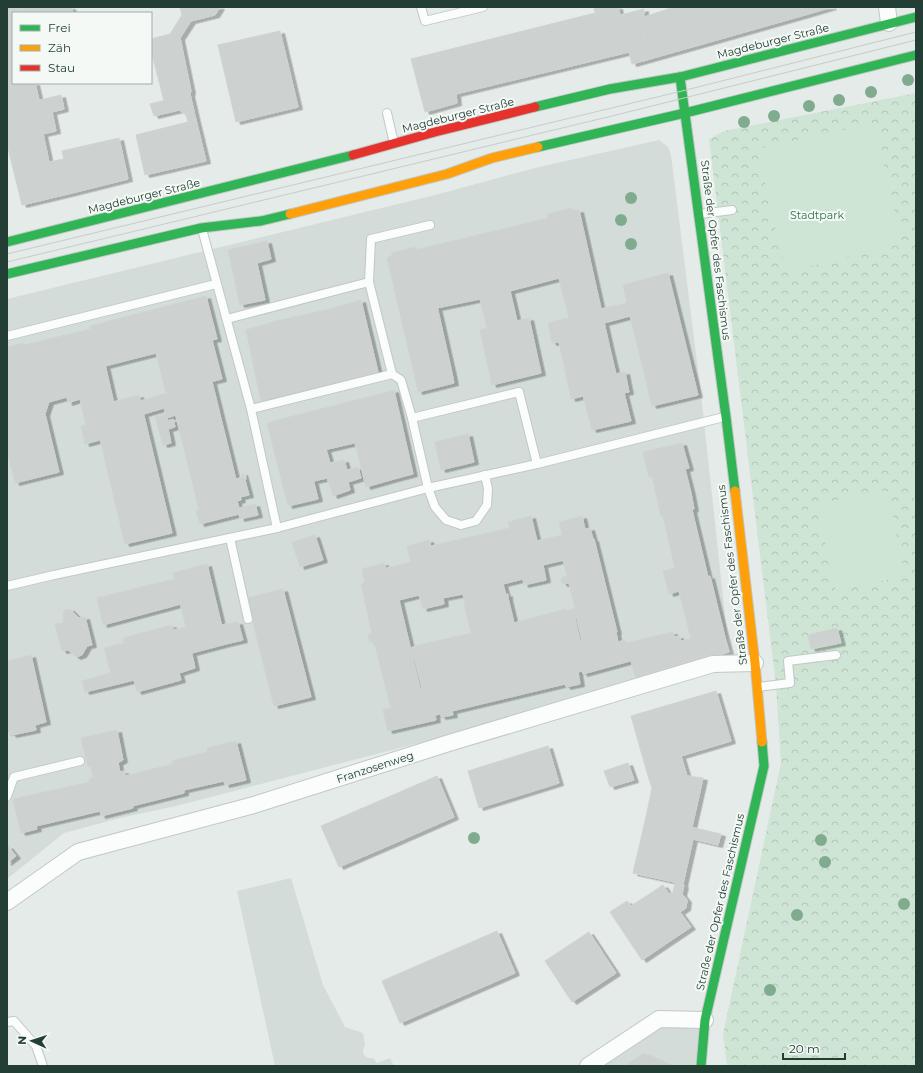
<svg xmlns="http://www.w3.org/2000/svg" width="923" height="1073" font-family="Montserrat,sans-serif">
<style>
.built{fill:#d3dcd8}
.park{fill:url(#park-crowns)}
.pitch{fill:#cee4d4}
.building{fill:#cdd2d0;stroke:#ced4d1;filter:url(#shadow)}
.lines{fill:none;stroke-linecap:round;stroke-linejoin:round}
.lane-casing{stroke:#c2c8c5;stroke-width:10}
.street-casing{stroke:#c2c8c5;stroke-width:18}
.fast-casing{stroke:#c1c9c5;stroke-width:11}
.slow-casing{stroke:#c1c9c5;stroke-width:11}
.jam-casing{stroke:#c1c9c5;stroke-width:11}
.lane{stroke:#fbfcfc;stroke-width:8}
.street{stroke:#fbfcfc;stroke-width:16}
.fast{stroke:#30b455;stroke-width:9}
.slow{stroke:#ff9f0a;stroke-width:9}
.jam{stroke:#e5322d;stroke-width:9}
.tram{stroke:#c7ccca;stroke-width:1}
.tree{fill:#80ab8e}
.labels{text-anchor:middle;stroke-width:4;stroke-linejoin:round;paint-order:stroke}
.street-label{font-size:11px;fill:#233f35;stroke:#f4f9f6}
.park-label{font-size:11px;fill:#2d7644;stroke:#f4f9f6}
</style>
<defs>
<pattern id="park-crowns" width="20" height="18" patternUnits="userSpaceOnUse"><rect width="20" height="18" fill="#cee4d4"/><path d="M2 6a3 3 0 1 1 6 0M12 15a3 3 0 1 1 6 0" fill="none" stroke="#b1c5b7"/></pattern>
<filter id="shadow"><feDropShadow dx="4.5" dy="2.5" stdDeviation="0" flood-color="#0004"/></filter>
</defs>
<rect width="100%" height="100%" fill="#e5ebe8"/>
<g class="built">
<polygon points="659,140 668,147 671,155 701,394 729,652 635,682 438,738 176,806 120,818 64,833 7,879 7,299 435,195 539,167"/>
<polygon points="291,878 323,985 345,1027 363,1033 365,1044 363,1050 364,1055 368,1058 373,1058 377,1063 390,1058 394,1066 275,1066 237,891"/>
<polygon points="659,1019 705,1020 701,1066 588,1066"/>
</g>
<polygon class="park" points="916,93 916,1066 727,1066 723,1034 781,763 776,685 709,139 724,131"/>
<g class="pitch">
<polygon points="874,123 902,244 786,272 757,149"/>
<polygon points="916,469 916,511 910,470"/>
<polygon points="887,490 905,576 836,591 817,504"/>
</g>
<g class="building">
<polygon points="7,7 21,7 22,9 29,7 71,7 73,13 13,13 13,83 35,83 39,100 7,108"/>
<polygon points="180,7 220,7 215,15 191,21 182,15"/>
<polygon points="594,7 618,7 620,15 597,21"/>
<polygon points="674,7 810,7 812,13 643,61 644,17"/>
<polygon points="810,7 832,7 812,13"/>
<polygon points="644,9 643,61 632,64 629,52 456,94 457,103 425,112 411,59 595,13 597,21"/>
<polygon points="182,15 191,21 180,38 191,91 190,94 164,101 151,50 151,39 170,34"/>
<polygon points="280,31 298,107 236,122 218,45"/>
<polygon points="190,94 196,120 188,122 186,115 179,110 154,116 150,104"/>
<polygon points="61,95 64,109 52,112 56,131 43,134 49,162 64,159 72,193 22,205 7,144 7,108"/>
<polygon points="196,120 206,161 145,175 136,135"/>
<polygon points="119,138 128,179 72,193 62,151"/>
<polygon points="572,208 573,211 579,210 610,349 568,360 559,320 569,318 544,219 548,218 547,214"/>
<polygon points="544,219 559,278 480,299 437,308 424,248"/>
<polygon points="267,241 271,259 257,263 265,300 240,305 228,250"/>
<polygon points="415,247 416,250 424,248 452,373 416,382 387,258 392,255 392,253"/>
<polygon points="668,273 698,395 652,406 630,316 604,323 601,309 627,303 623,285"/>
<polygon points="510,291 517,321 529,318 541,373 492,385 480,330 487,328 480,299"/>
<polygon points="206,296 217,339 212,340 222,379 166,393 156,353 105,366 104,360 99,361 90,326"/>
<polygon points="361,300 378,372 347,381 330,309"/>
<polygon points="330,309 341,356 286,369 276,321"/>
<polygon points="559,320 568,360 580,358 584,379 579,380 583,396 571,399 559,342 552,343 548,323"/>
<polygon points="276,321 292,394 261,401 246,330"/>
<polygon points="91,329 99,361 104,360 117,417 86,425 80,399 68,403 67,397 49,402 45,414 7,423 7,347 23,343 24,345"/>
<polygon points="610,349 616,374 625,372 629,392 624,393 631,421 592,430 579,380 584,379 580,358"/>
<polygon points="341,356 347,381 292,394 286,369"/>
<polygon points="452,373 454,383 418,392 416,382"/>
<polygon points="212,382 241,500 237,501 239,508 255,504 258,515 240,519 239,514 200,524 196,511 199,510 170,392"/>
<polygon points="394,390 413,474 394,479 376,395"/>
<polygon points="170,392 176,415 167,418 164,408 144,414 140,401"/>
<polygon points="139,395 172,533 125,544 96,422 117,417 113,402"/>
<polygon points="376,395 394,479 366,487 345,403"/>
<polygon points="345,403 354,443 307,454 297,415"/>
<polygon points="45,414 59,472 15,483 7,452 7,423"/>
<polygon points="166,414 168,421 173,419 175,427 168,429 171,443 163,445 155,416"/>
<polygon points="297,415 318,499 288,506 267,423"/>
<polygon points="96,422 100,440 85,444 81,426"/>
<polygon points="468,434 474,462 441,470 435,442"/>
<polygon points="682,443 689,468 685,469 691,493 658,502 652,476 649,477 643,452"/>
<polygon points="326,449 330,463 344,460 347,470 358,467 361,478 348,482 350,490 333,496 327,478 314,481 307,454"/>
<polygon points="242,473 243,473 249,495 240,497 236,479 243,477"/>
<polygon points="691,493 694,509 692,510 708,577 710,576 723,629 691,639 679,591 669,594 663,571 675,568 663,516 661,516 658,502"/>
<polygon points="531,516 537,541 562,535 568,559 543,565 546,580 524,585 523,579 503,584 506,595 508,594 508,598 465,608 464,605 465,604 463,594 443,598 444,604 423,609 419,595 395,601 386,568 411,562 407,546 429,540 431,546 510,528 508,522"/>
<polygon points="582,516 585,529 590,528 593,539 594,539 617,632 582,641 569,583 563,584 561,581 562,578 567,576 563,560 568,559 559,522"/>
<polygon points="315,535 323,560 300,567 292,542"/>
<polygon points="384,563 395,601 399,600 423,701 391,708 374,642 370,642 368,635 372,634 361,584 365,582 362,569"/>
<polygon points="207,564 226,644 192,653 173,573"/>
<polygon points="174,579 181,604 103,625 97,598"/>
<polygon points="283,589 311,697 274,706 247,598"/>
<polygon points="508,598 524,664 481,674 465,608"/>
<polygon points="575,608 577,617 575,618 580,641 582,641 585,651 577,652 582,671 578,672 580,684 566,687 565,684 452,711 453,715 441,717 441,714 435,715 431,699 423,701 420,689 422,688 414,657 412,657 410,648 419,645 471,633 481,674 524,664 514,623 565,609 566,611"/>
<polygon points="70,609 79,618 85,617 92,645 87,646 82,655 76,657 68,650 62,651 55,624 63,623 64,610"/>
<polygon points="238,622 243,640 226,644 221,625"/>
<polygon points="172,625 173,630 186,627 195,668 179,673 181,680 137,692 123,638"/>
<polygon points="837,628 841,643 811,649 808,635"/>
<polygon points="723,629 729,652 636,679 626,643 673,632 674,637 679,636 681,641"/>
<polygon points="616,632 618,642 625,640 630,661 583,674 577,652 585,651 582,641"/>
<polygon points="125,643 134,680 114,685 104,648"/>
<polygon points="31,655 46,722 35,725 36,730 12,735 10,732 7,733 7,661"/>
<polygon points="110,673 114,685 85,692 82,681"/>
<polygon points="716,691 731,741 681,756 684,766 648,776 631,716"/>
<polygon points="431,699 436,720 388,731 383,710"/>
<polygon points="117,730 123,760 118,763 120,772 93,778 91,766 88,767 81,738"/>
<polygon points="236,741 246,780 225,785 224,781 184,790 184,793 132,806 125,776 173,764 172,761 208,752 207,748"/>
<polygon points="548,746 559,783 479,808 468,771"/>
<polygon points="628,763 634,780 610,787 604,771"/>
<polygon points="684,766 687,776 703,778 692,827 646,817 652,788 648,776"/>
<polygon points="124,771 133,808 101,816 100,811 36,826 37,829 21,833 13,799 90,782 89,779"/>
<polygon points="437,776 454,817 397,842 379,801"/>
<polygon points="379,801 397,842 339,867 321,826"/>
<polygon points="646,817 721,834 718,845 693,839 683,884 633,873"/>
<polygon points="8,846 16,856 7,863 7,847"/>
<polygon points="675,883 684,885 682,894 687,900 686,908 680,912 691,927 642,960 610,912 627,901 631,906 663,885 669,894 673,892"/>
<polygon points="497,931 515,973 400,1023 382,981"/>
<polygon points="589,932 616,973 572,1002 545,961"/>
<polygon points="644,1053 674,1066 625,1066"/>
</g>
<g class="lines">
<g class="lane-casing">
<g id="lane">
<polyline points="421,7 425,21 483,7"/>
<polyline points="387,113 394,143"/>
<polyline points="700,214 732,210"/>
<polyline points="202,229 251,409 277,528"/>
<polyline points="369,282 371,239 430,225"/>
<polyline points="227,319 369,282 392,374 401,380 412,418 428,488 435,507 446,520 461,525 476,521 487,505 488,489 485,475"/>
<polyline points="7,336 216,284"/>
<polyline points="251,409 392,374"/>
<polyline points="412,418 519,392 537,464"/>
<polyline points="230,538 248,619"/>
<polyline points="7,586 54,575 277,528 428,488 537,464 724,417"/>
<polyline points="758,687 790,683 788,661 836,655"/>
<polyline points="7,796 14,777 80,761"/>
<polyline points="7,1022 14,1021 36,1046 43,1066"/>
</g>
</g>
<g class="street-casing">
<g id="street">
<polyline points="887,7 889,23"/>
<polyline points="7,902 78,852 254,805 449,743 713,664 755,663"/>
<polyline points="588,1066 659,1019 705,1020"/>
</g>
</g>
<g class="fast-casing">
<g id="fast">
<polyline points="680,77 726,417 735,491"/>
<polyline points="535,107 610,89 680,77 916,17"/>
<polyline points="538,147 685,113 916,55"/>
<polyline points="7,242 353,155"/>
<polyline points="7,274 201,228 261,221 290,214"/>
<polyline points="701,1066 705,1020 764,766 762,742"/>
</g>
</g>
<g class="slow-casing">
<g id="slow">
<polyline points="290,214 447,174 492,158 538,147"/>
<polyline points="735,491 755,663 762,742"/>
</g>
</g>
<g class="jam-casing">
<polyline id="jam" points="353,155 435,132 535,107"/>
</g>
<use href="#lane" class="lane"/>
<use href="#street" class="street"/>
<use href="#fast" class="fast"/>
<use href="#slow" class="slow"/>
<use href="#jam" class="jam"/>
<g class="tram">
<polyline points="7,254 682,91 916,32"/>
<polyline points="7,262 616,115 916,40"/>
</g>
</g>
<g class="tree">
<circle cx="908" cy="80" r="6"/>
<circle cx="871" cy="92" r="6"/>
<circle cx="839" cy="100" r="6"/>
<circle cx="809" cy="106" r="6"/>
<circle cx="774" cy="116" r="6"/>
<circle cx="744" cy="122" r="6"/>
<circle cx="631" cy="198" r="6"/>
<circle cx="621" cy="220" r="6"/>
<circle cx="631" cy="244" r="6"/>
<circle cx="474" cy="838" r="6"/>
<circle cx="821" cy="840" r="6"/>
<circle cx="825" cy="862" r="6"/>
<circle cx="904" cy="904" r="6"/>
<circle cx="797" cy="915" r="6"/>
<circle cx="770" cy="990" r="6"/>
</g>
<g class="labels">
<g class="street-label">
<text transform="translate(773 41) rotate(-14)" y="4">Magdeburger Straße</text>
<text transform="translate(458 115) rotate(-14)" y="4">Magdeburger Straße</text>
<text transform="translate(144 196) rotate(-14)" y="4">Magdeburger Straße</text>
<text transform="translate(716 250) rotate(83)" y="4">Straße der Opfer des Faschismus</text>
<text transform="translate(732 575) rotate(-97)" y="4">Straße der Opfer des Faschismus</text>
<text transform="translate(375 767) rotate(-18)" y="4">Franzosenweg</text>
<text transform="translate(720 902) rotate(-77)" y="4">Straße der Opfer des Faschismus</text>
</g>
<g class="park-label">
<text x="817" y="219">Stadtpark</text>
</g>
</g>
<rect width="923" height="1073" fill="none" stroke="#233f35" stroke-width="16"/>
<rect x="12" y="12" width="140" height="72" fill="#f4f9f6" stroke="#a0afa9"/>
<rect x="20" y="25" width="20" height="6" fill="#30b455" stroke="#a0afa9"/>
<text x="48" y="32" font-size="12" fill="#233f35">Frei</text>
<rect x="20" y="45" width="20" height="6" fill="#ff9f0a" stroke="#a0afa9"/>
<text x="48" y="52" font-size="12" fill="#233f35">Zäh</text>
<rect x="20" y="65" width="20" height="6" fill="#e5322d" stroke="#a0afa9"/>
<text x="48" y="72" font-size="12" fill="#233f35">Stau</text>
<g transform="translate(32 1041) rotate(273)" stroke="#f4f9f6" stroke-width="3" paint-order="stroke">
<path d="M0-3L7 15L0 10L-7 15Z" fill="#233f35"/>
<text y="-6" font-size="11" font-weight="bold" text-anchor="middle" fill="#233f35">N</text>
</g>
<path d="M783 1053v6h62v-6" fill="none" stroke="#233f35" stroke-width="2"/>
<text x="789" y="1053" font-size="12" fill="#233f35" stroke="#f4f9f6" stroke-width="3" paint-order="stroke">20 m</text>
</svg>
